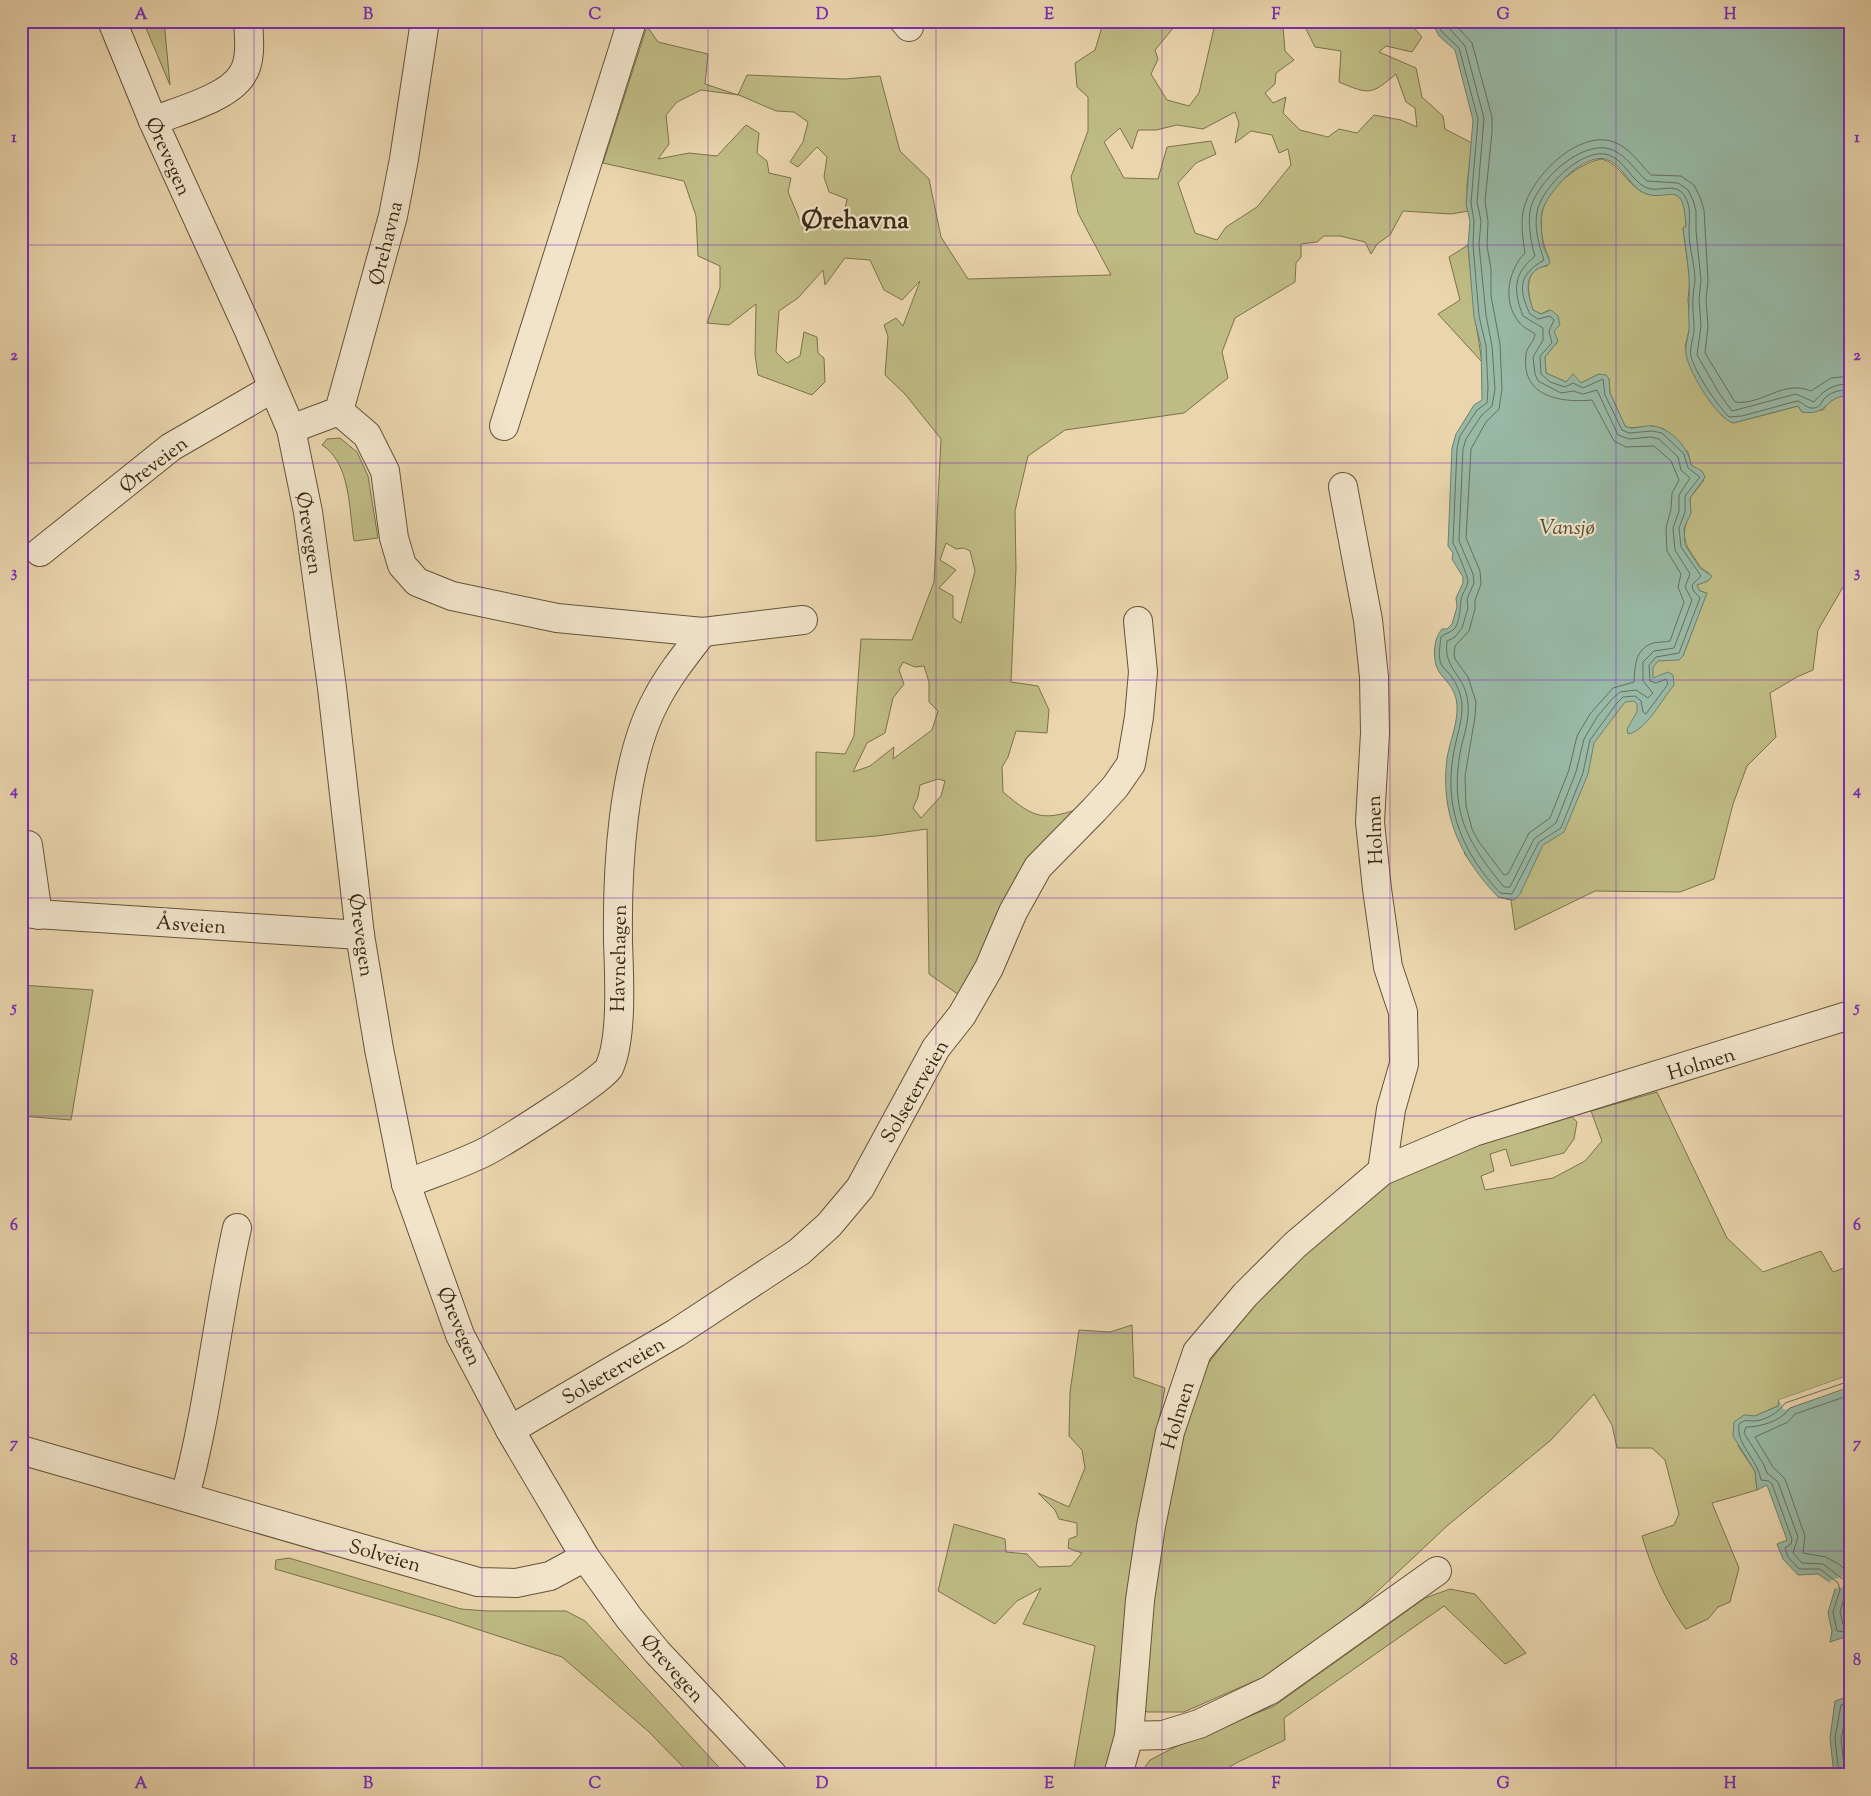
<svg xmlns="http://www.w3.org/2000/svg" width="1871" height="1796" font-family="'Sorts Mill Goudy',serif">
<style>
.green{fill:#bfbb84;stroke:#7b724c;fill-rule:evenodd}
.water{fill:#98b9a6;stroke:#717f6b}
.pier{fill:#ead5ad}
.lines{fill:none;stroke-linecap:round;stroke-linejoin:round}
.shore{stroke:#68705c;stroke-width:1}
.minor-casing{stroke:#64533a;stroke-width:30}
.minor{stroke:#f1e4ca;stroke-width:28}
.grid{fill:none;stroke:#7b2cbf;stroke-width:1;stroke-opacity:0.55}
.labels{text-anchor:middle;stroke-width:4.5;stroke-linejoin:round;paint-order:stroke}
.street-label{font-size:20px;fill:#372813;stroke:#f1e4ca}
.water-label{font-size:21px;font-style:italic;fill:#4f4c38;stroke:#f1e4ca}
.district-label{font-size:25px;font-weight:bold;fill:#372813;stroke:#f1e4ca}
.neatline{fill:none;stroke:#7b2cbf;stroke-width:2}
.grid-label{font-size:16px;text-anchor:middle;font-weight:bold;fill:#7b2cbf}
</style>
<rect width="100%" height="100%" fill="#ead5ad"/>
<filter id="stains"><feTurbulence type="fractalNoise" baseFrequency=".004" numOctaves="4"/><feColorMatrix values="0 0 0 0 .2 0 0 0 0 .09 0 0 0 0 .02 0 0 0 .5 -.17"/></filter>
<radialGradient id="worn" r=".72"><stop offset=".6" stop-color="#630" stop-opacity="0"/><stop offset="1" stop-color="#630" stop-opacity=".3"/></radialGradient>
<g class="green">
<polygon points="143,21 164,21 170,85"/>
<path d="M 1099,21 L 1179,21 L 1155,50 L 1158,59 L 1151,74 L 1167,100 L 1189,106 L 1199,93 L 1214,28 L 1205,21 L 1287,21 L 1283,27 L 1285,51 L 1294,60 L 1276,73 L 1275,84 L 1265,93 L 1273,103 L 1286,97 L 1283,113 L 1300,130 L 1328,137 L 1339,129 L 1357,133 L 1374,115 L 1401,120 L 1417,127 L 1415,108 L 1406,102 L 1396,74 C 1371,95 1370,95 1339,82 L 1341,51 L 1315,47 L 1302,21 L 1408,21 L 1422,37 L 1412,52 L 1386,46 L 1379,52 L 1416,68 L 1422,97 L 1443,116 L 1445,129 L 1472,143 L 1467,185 L 1468,211 L 1451,214 L 1403,211 L 1390,235 L 1377,244 L 1371,254 L 1365,242 L 1340,236 L 1324,236 L 1317,242 L 1301,244 L 1301,257 L 1296,263 L 1295,282 L 1235,318 L 1222,352 L 1228,378 L 1184,413 L 1065,430 L 1028,456 L 1015,511 L 1016,568 L 1011,682 L 1038,686 L 1049,710 L 1047,733 L 1016,731 L 1008,757 L 1002,767 L 1003,792 C 1036,820 1043,821 1085,807 L 962,997 L 929,974 L 927,829 L 877,836 L 816,841 L 816,752 L 845,754 L 854,736 L 861,639 L 912,640 L 934,582 L 941,439 L 905,394 L 885,375 L 888,336 L 884,325 L 896,318 L 903,326 L 920,281 L 902,300 L 884,290 L 870,260 L 845,258 L 825,285 L 823,270 L 798,298 L 779,311 L 776,352 L 787,363 L 800,356 L 804,332 L 817,337 L 818,353 L 824,358 L 825,382 L 812,395 L 758,375 L 755,355 L 756,304 L 729,325 L 707,323 L 720,288 L 720,266 L 698,256 L 696,216 L 684,181 L 603,163 L 647,26 L 658,42 L 708,54 L 705,84 L 738,95 L 747,75 L 844,79 L 880,76 L 900,151 L 929,179 L 941,237 L 968,279 L 1111,275 L 1078,213 L 1071,177 L 1088,131 L 1088,97 L 1077,87 L 1075,63 L 1095,50 L 1102,27 ZM 701,90 L 739,95 L 776,111 L 794,112 L 808,122 L 803,142 L 790,162 L 798,167 L 817,147 L 827,157 L 824,177 L 829,192 L 847,199 L 842,226 L 804,230 L 788,192 L 791,178 L 769,173 L 767,161 L 757,153 L 759,133 L 746,125 L 717,156 L 689,153 L 658,159 L 669,144 L 666,115 L 677,102 ZM 1235,112 L 1239,123 L 1235,143 L 1251,131 L 1272,135 L 1279,153 L 1288,149 L 1291,165 L 1257,207 L 1226,227 L 1217,240 L 1195,233 L 1178,183 L 1196,163 L 1216,154 L 1211,141 L 1167,147 L 1158,179 L 1124,178 L 1104,142 L 1120,128 L 1132,149 L 1138,130 L 1156,130 L 1177,125 L 1203,129 ZM 946,543 L 956,549 L 964,548 L 970,551 L 975,571 L 961,623 L 953,618 L 953,596 L 939,588 L 956,570 L 940,560 ZM 903,662 L 915,667 L 924,666 L 929,682 L 929,702 L 938,711 L 932,730 L 893,759 L 894,747 L 870,766 L 853,772 L 867,743 L 885,733 L 893,698 L 904,684 L 899,670 ZM 938,779 L 945,781 L 941,796 L 921,818 L 913,808 L 918,797 L 920,785 Z"/>
<path d="M 1602,159 C 1622,164 1629,190 1648,194 C 1657,196 1671,189 1678,196 C 1686,203 1685,216 1686,226 L 1683,228 L 1690,281 L 1688,299 L 1690,326 L 1685,347 L 1722,416 L 1733,423 L 1798,406 L 1802,412 L 1823,410 C 1830,399 1836,396 1850,395 L 1850,575 L 1818,630 L 1813,670 L 1797,677 L 1770,693 L 1776,737 L 1747,766 L 1733,804 L 1714,879 L 1680,892 L 1595,891 L 1515,930 L 1511,900 L 1498,897 L 1464,853 L 1477,847 L 1645,661 L 1683,656 L 1706,593 L 1700,591 L 1696,585 L 1708,581 L 1709,573 C 1699,568 1699,564 1693,556 C 1675,531 1691,524 1690,498 L 1704,480 L 1691,465 L 1688,452 L 1664,429 L 1653,426 L 1629,428 L 1625,426 L 1610,393 L 1609,379 L 1599,374 L 1581,383 L 1569,380 L 1566,382 L 1546,373 L 1545,357 L 1558,341 L 1554,335 L 1549,310 L 1541,314 L 1533,310 C 1528,295 1522,268 1547,266 L 1549,258 C 1543,246 1539,228 1542,213 C 1545,189 1580,162 1602,159 Z"/>
<polygon points="1468,245 1475,317 1482,362 1438,314 1460,300 1449,257"/>
<path d="M 340,438 L 357,452 L 368,476 L 378,538 L 354,541 C 349,511 351,463 322,445 L 327,439 Z"/>
<polygon points="21,985 93,990 71,1120 21,1116"/>
<path d="M 1657,1092 L 1727,1238 L 1763,1272 L 1821,1251 L 1833,1272 L 1850,1266 L 1850,1375 L 1780,1400 L 1778,1406 L 1755,1416 L 1738,1446 L 1755,1471 L 1757,1490 L 1712,1503 L 1739,1568 L 1730,1602 L 1718,1607 L 1708,1619 L 1686,1629 C 1665,1601 1652,1570 1642,1536 L 1674,1525 L 1679,1514 L 1665,1460 L 1652,1448 L 1617,1448 L 1612,1425 L 1594,1394 L 1551,1440 L 1447,1526 L 1348,1619 L 1266,1676 L 1184,1712 L 1147,1712 L 1140,1705 L 1145,1645 L 1175,1451 L 1198,1377 L 1239,1323 L 1298,1257 L 1352,1208 L 1403,1173 L 1567,1111 L 1577,1122 L 1574,1139 L 1564,1153 L 1511,1166 L 1506,1149 L 1490,1154 L 1494,1171 L 1481,1176 L 1485,1190 L 1553,1178 L 1585,1161 L 1602,1141 L 1591,1111 Z"/>
<polygon points="1132,1325 1134,1377 1165,1388 1156,1436 1117,1695 1116,1738 1111,1775 1073,1775 1095,1646 1023,1624 1041,1588 1017,1601 995,1624 938,1591 954,1524 1005,1539 1006,1552 1027,1554 1039,1567 1071,1566 1082,1553 1068,1548 1069,1539 1077,1536 1077,1523 1059,1519 1055,1510 1038,1493 1069,1507 1085,1468 1082,1450 1069,1436 1070,1392 1079,1330 1110,1332"/>
<polygon points="289,1558 461,1609 487,1611 566,1611 585,1621 726,1775 691,1775 648,1731 562,1657 440,1617 275,1569 276,1560"/>
<polygon points="1450,1589 1475,1594 1526,1653 1505,1664 1444,1606 1284,1718 1285,1740 1236,1763 1218,1775 1139,1775 1150,1760 1175,1747 1274,1706 1425,1598"/>
</g>
<g class="water">
<path d="M 1431,21 L 1850,21 L 1850,395 C 1822,397 1830,416 1802,412 L 1798,406 L 1733,423 C 1717,418 1691,375 1687,358 C 1683,346 1690,336 1689,324 C 1688,309 1690,293 1689,278 C 1688,261 1685,244 1683,228 L 1686,226 C 1683,174 1667,205 1642,192 C 1628,184 1622,164 1606,159 C 1583,153 1547,192 1542,212 C 1540,220 1542,237 1543,246 C 1545,252 1549,257 1550,263 C 1546,267 1541,266 1536,270 C 1523,279 1529,298 1533,310 L 1541,314 L 1551,310 L 1558,316 L 1560,325 L 1554,331 L 1558,341 L 1545,357 L 1546,373 L 1566,382 L 1573,374 L 1581,383 L 1599,374 L 1606,375 L 1609,379 L 1610,393 L 1625,426 C 1633,431 1643,425 1652,426 C 1670,427 1689,448 1691,465 L 1702,471 L 1705,477 L 1690,498 L 1691,513 L 1684,528 L 1685,545 L 1700,568 L 1712,576 L 1708,581 L 1697,585 L 1700,591 L 1707,593 L 1683,656 L 1679,660 L 1658,661 L 1653,667 L 1653,678 L 1668,672 L 1673,675 L 1674,685 C 1662,699 1646,731 1628,734 L 1627,729 L 1637,712 L 1637,704 L 1634,701 L 1625,702 L 1594,743 L 1588,774 L 1564,832 L 1543,845 L 1520,894 L 1514,900 L 1498,897 C 1460,857 1440,814 1447,758 C 1450,741 1458,723 1457,705 C 1455,683 1440,679 1436,665 C 1433,654 1434,638 1442,629 L 1447,629 L 1452,624 L 1457,607 L 1456,598 L 1463,583 L 1463,577 L 1452,559 L 1453,553 L 1448,546 L 1452,448 L 1456,434 L 1474,405 L 1482,400 L 1481,346 L 1474,317 L 1468,245 L 1470,221 L 1466,204 L 1473,120 L 1455,50 L 1439,36 Z"/>
<polygon points="1850,1375 1850,1653 1845,1637 1830,1642 1832,1631 1828,1613 1835,1589 1834,1585 1818,1574 1798,1575 1783,1559 1777,1544 1787,1540 1767,1485 1757,1490 1755,1471 1733,1436 1734,1422 1744,1415 1755,1416 1778,1406 1779,1400"/>
<polygon points="1850,1696 1850,1775 1834,1775 1830,1738 1835,1701"/>
</g>
<g class="pier">
<polygon points="1850,1375 1850,1388 1784,1410 1779,1400"/>
<polygon points="1850,1574 1850,1585 1835,1589 1829,1581"/>
</g>
<g class="lines">
<g class="shore">
<path d="M 1436,21 L 1442,32 L 1459,48 L 1478,119 L 1471,203 L 1474,221 L 1473,245 L 1479,316 L 1486,346 L 1488,388 L 1487,403 L 1477,410 L 1460,436 L 1457,448 L 1453,543 C 1456,548 1468,576 1468,582 C 1467,588 1462,593 1461,600 C 1460,608 1460,619 1456,626 C 1453,633 1446,632 1441,637 C 1440,645 1438,657 1441,664 C 1443,668 1448,672 1451,676 C 1457,684 1461,694 1462,704 C 1463,722 1455,740 1453,757 C 1444,811 1464,854 1500,893 L 1512,894 L 1539,842 L 1561,828 L 1583,773 L 1590,740 L 1617,703 L 1623,697 L 1635,696 L 1641,701 L 1643,712 L 1646,714 L 1668,684 L 1666,679 L 1656,683 L 1650,681 L 1649,665 L 1656,657 L 1679,653 L 1700,598 L 1693,590 L 1692,585 L 1701,576 L 1681,547 L 1679,528 L 1685,512 L 1685,496 L 1700,477 L 1688,468 L 1684,454 L 1662,433 L 1652,431 L 1629,433 L 1622,430 L 1605,395 L 1603,379 L 1583,388 L 1573,383 L 1565,387 L 1550,382 L 1541,374 L 1540,356 L 1552,343 L 1549,331 L 1554,320 L 1550,316 L 1538,319 L 1530,314 C 1517,287 1520,274 1544,260 C 1539,245 1534,228 1537,212 C 1541,188 1583,146 1609,155 C 1625,161 1631,180 1645,187 C 1658,194 1674,181 1684,195 C 1692,207 1689,219 1689,232 C 1689,248 1695,264 1695,281 C 1694,287 1693,293 1693,299 C 1692,308 1694,317 1694,326 C 1695,336 1689,346 1691,356 C 1695,373 1717,405 1729,417 L 1742,416 L 1797,401 C 1803,402 1804,407 1811,408 C 1821,409 1820,402 1826,397 C 1833,391 1841,390 1850,390"/>
<path d="M 1443,21 L 1465,46 L 1484,118 L 1477,202 L 1481,221 L 1479,245 L 1486,315 L 1492,346 L 1495,389 L 1492,406 L 1481,416 L 1466,439 L 1463,449 L 1459,541 L 1473,574 L 1474,583 L 1467,599 L 1468,608 L 1462,628 L 1455,637 L 1447,641 C 1443,671 1466,674 1468,704 C 1470,723 1461,741 1459,760 C 1451,815 1470,846 1504,887 L 1510,887 L 1534,839 L 1556,823 L 1576,772 L 1584,739 L 1597,717 L 1612,699 L 1620,692 L 1636,690 L 1648,698 L 1653,693 L 1643,681 L 1643,662 L 1654,651 L 1674,648 L 1692,600 L 1685,587 L 1690,574 L 1675,550 L 1673,528 L 1679,511 L 1679,495 L 1690,478 L 1681,470 L 1678,457 L 1659,439 L 1651,437 L 1629,439 L 1618,435 L 1597,390 L 1583,394 L 1573,391 L 1561,393 L 1538,381 L 1535,374 L 1533,357 L 1543,340 L 1543,328 L 1523,316 C 1513,290 1513,274 1535,256 C 1531,244 1528,224 1530,211 C 1535,183 1580,140 1610,149 C 1626,154 1635,171 1647,181 L 1678,183 L 1688,190 L 1693,200 L 1696,211 L 1696,231 L 1701,280 L 1699,300 L 1701,326 L 1697,355 L 1719,393 L 1732,411 L 1796,394 L 1814,402 C 1824,390 1832,384 1850,384"/>
<path d="M 1452,21 L 1472,43 L 1492,117 L 1492,132 L 1485,201 L 1488,221 L 1487,246 L 1491,269 L 1491,296 L 1500,344 L 1502,389 L 1499,409 L 1486,422 L 1471,449 L 1466,538 L 1480,571 L 1481,584 L 1475,600 L 1475,609 L 1469,631 L 1455,646 L 1454,654 L 1455,659 L 1468,677 L 1476,702 L 1475,717 L 1465,776 L 1466,806 L 1472,829 L 1479,842 L 1504,875 L 1508,874 L 1529,833 L 1550,818 L 1569,770 L 1577,736 L 1590,714 L 1613,688 L 1634,682 C 1635,666 1635,649 1653,643 C 1659,642 1665,642 1670,641 L 1684,602 L 1678,587 L 1681,574 L 1667,551 L 1666,528 L 1671,509 L 1672,493 L 1679,480 L 1671,461 L 1654,446 L 1626,447 L 1614,441 L 1592,400 C 1561,403 1520,397 1526,354 C 1527,346 1535,341 1535,334 C 1530,330 1523,328 1519,322 C 1502,302 1508,270 1525,253 C 1523,240 1520,220 1524,208 C 1532,176 1579,129 1614,142 C 1630,148 1640,164 1651,175 L 1681,176 L 1694,185 L 1700,197 L 1704,210 L 1708,280 L 1706,300 L 1708,326 L 1705,353 L 1735,402 C 1762,406 1782,379 1811,391 L 1831,378 L 1850,376"/>
<path d="M 1850,1381 L 1785,1403 C 1780,1412 1764,1421 1754,1421 C 1747,1421 1745,1419 1739,1424 C 1736,1445 1757,1458 1761,1480 L 1769,1481 L 1772,1484 L 1792,1539 L 1791,1544 L 1785,1548 L 1788,1557 L 1799,1569 L 1820,1569 L 1838,1583 L 1840,1590 L 1833,1612 L 1837,1631 L 1846,1632 L 1850,1636"/>
<path d="M 1850,1387 L 1790,1408 C 1781,1421 1761,1427 1746,1427 L 1744,1433 L 1764,1465 L 1767,1473 L 1778,1482 L 1798,1537 L 1793,1553 L 1802,1563 L 1823,1564 L 1844,1580 L 1846,1591 L 1840,1612 L 1843,1624 L 1850,1627"/>
<polyline points="1850,1395 1795,1414 1788,1422 1755,1437 1773,1467 1785,1479 1805,1536 1803,1553 1826,1557 1840,1565 1850,1575"/>
<polyline points="1839,1775 1835,1738 1841,1705 1850,1702"/>
<polyline points="1845,1775 1841,1739 1847,1710 1850,1708"/>
</g>
<g class="minor-casing">
<g id="minor">
<polyline points="112,21 153,121 249,331 291,429 308,512 332,688 360,935 379,1049 406,1184 460,1335 510,1430 585,1557 629,1618 657,1652 773,1775"/>
<polyline points="904,21 909,27"/>
<path d="M 153,121 C 178,111 228,98 242,75 C 252,60 249,38 248,21"/>
<polyline points="339,411 367,435 385,471 394,538 402,565 417,582 452,596 557,618 703,632 803,620"/>
<polyline points="504,426 632,21"/>
<polyline points="291,429 339,411 393,216 404,159 425,21"/>
<polyline points="1343,487 1368,620 1374,677 1375,733 1370,822 1377,889 1388,967 1403,1012 1404,1064 1391,1109 1382,1171"/>
<polyline points="40,552 171,447 273,388"/>
<polyline points="28,845 38,915"/>
<polyline points="21,913 360,935"/>
<path d="M 406,1184 C 433,1173 462,1164 487,1151 C 504,1142 603,1080 609,1068 C 623,1038 619,975 618,941 C 617,870 622,763 656,700 C 669,675 686,654 703,632"/>
<polyline points="510,1430 676,1333 799,1252 829,1225 860,1188 936,1048 962,1015 989,968 1013,912 1038,867 1094,810 1115,787 1131,764 1139,717 1143,672 1138,621"/>
<polyline points="21,1450 478,1582 516,1583 550,1576 585,1557"/>
<path d="M 185,1496 C 209,1408 217,1317 237,1228"/>
<polyline points="1129,1736 1140,1600 1151,1526 1170,1432 1197,1352 1245,1295 1295,1245 1382,1171 1474,1132 1850,1015"/>
<polyline points="1118,1775 1129,1736 1163,1735 1199,1724 1270,1690 1437,1571"/>
</g>
</g>
<use href="#minor" class="minor"/>
</g>
<path class="grid" d="M 254,21 L 254,1775M 482,21 L 482,1775M 708,21 L 708,1775M 936,21 L 936,1775M 1162,21 L 1162,1775M 1390,21 L 1390,1775M 1616,21 L 1616,1775M 21,245 L 1850,245M 21,463 L 1850,463M 21,680 L 1850,680M 21,898 L 1850,898M 21,1116 L 1850,1116M 21,1333 L 1850,1333M 21,1551 L 1850,1551"/>
<g class="labels">
<g class="street-label">
<text transform="translate(169 156) rotate(66)" y="7">Ørevegen</text>
<text transform="translate(385 243) rotate(-76)" y="7">Ørehavna</text>
<text transform="translate(153 464) rotate(-37)" y="7">Øreveien</text>
<text transform="translate(310 533) rotate(81)" y="7">Ørevegen</text>
<text transform="translate(1374 830) rotate(-92)" y="7">Holmen</text>
<text transform="translate(191 924) rotate(4)" y="7">Åsveien</text>
<text transform="translate(362 935) rotate(82)" y="7">Ørevegen</text>
<text transform="translate(618 958) rotate(-89)" y="7">Havnehagen</text>
<text transform="translate(1701 1063) rotate(-17)" y="7">Holmen</text>
<text transform="translate(914 1091) rotate(-60)" y="7">Solseterveien</text>
<text transform="translate(460 1326) rotate(67)" y="7">Ørevegen</text>
<text transform="translate(613 1370) rotate(-30)" y="7">Solseterveien</text>
<text transform="translate(1177 1415) rotate(-73)" y="7">Holmen</text>
<text transform="translate(385 1555) rotate(16)" y="7">Solveien</text>
<text transform="translate(673 1668) rotate(48)" y="7">Ørevegen</text>
</g>
<g class="water-label">
<text x="1567" y="534">Vansjø</text>
</g>
<g class="district-label">
<text x="855" y="228">Ørehavna</text>
</g>
</g>
<rect width="1871" height="1796" fill="none" stroke="#ead5ad" stroke-width="55"/>
<rect x="28" y="28" width="1816" height="1740" class="neatline"/>
<g class="grid-label">
<text x="141" y="19">A</text>
<text x="368" y="19">B</text>
<text x="595" y="19">C</text>
<text x="822" y="19">D</text>
<text x="1049" y="19">E</text>
<text x="1276" y="19">F</text>
<text x="1503" y="19">G</text>
<text x="1730" y="19">H</text>
<text x="14" y="142">1</text>
<text x="1857" y="142">1</text>
<text x="14" y="360">2</text>
<text x="1857" y="360">2</text>
<text x="14" y="577">3</text>
<text x="1857" y="577">3</text>
<text x="14" y="795">4</text>
<text x="1857" y="795">4</text>
<text x="14" y="1012">5</text>
<text x="1857" y="1012">5</text>
<text x="14" y="1230">6</text>
<text x="1857" y="1230">6</text>
<text x="14" y="1448">7</text>
<text x="1857" y="1448">7</text>
<text x="14" y="1665">8</text>
<text x="1857" y="1665">8</text>
<text x="141" y="1788">A</text>
<text x="368" y="1788">B</text>
<text x="595" y="1788">C</text>
<text x="822" y="1788">D</text>
<text x="1049" y="1788">E</text>
<text x="1276" y="1788">F</text>
<text x="1503" y="1788">G</text>
<text x="1730" y="1788">H</text>
</g>
<rect width="100%" height="100%" filter="url(#stains)"/>
<rect width="100%" height="100%" fill="url(#worn)"/>
</svg>
